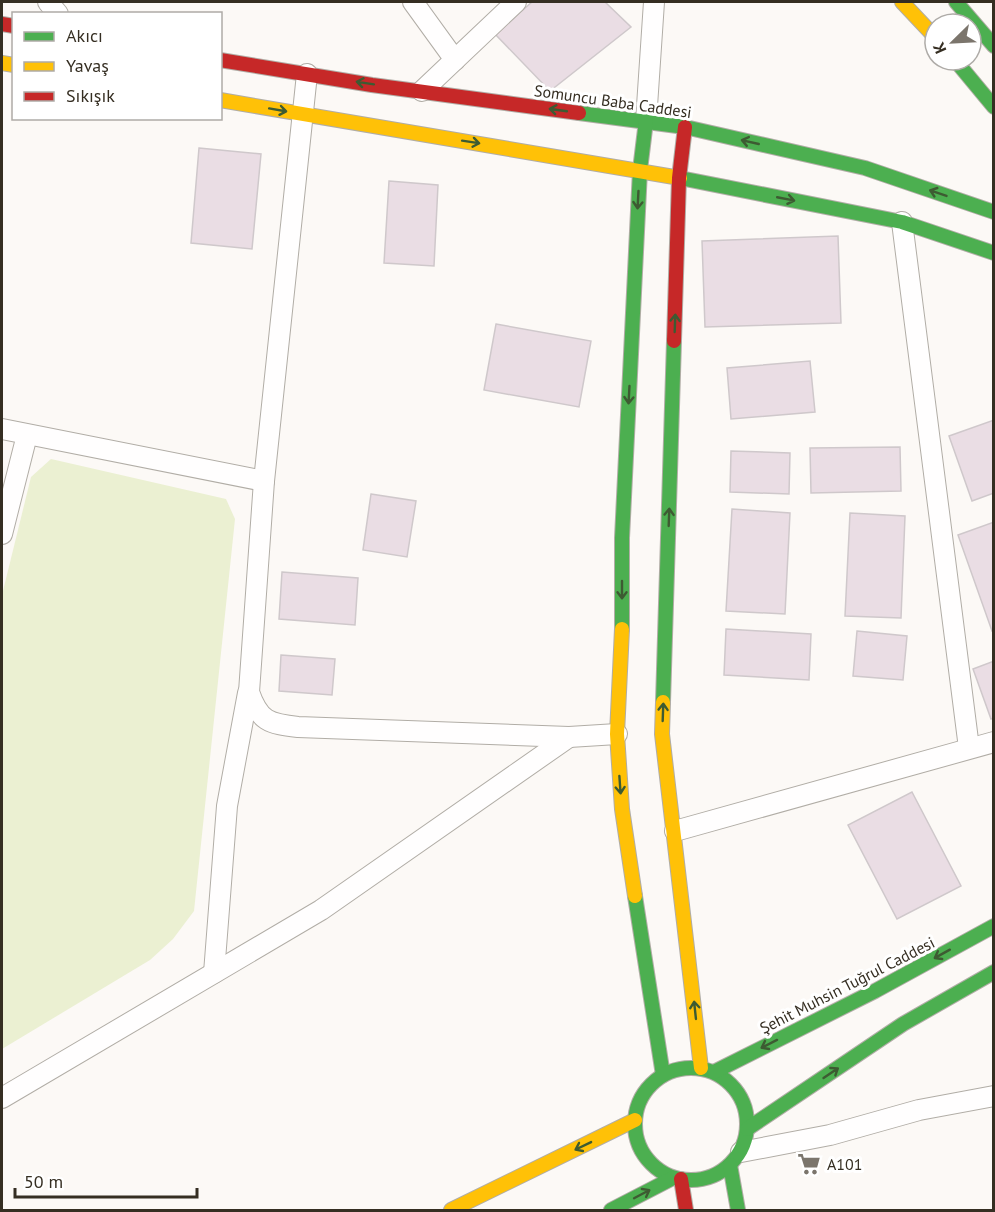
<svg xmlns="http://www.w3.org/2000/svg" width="995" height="1212" font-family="'PT Sans',sans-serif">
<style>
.green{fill:#ebf0d2}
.building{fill:#eadde4;stroke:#cfc8cb;stroke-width:1.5}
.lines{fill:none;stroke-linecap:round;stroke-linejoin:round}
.street-casing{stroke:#b1ada6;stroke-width:22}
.fast-casing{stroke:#b1ada6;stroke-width:16}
.slow-casing{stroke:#b1ada6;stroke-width:16}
.jam-casing{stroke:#b1ada6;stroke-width:16}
.street{stroke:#fffefe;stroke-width:20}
.fast{stroke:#4caf50;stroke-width:14}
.slow{stroke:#ffc107;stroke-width:14}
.jam{stroke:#c62828;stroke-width:14}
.oneway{stroke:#3d5b32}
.labels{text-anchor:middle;stroke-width:6;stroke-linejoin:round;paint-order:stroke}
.street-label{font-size:16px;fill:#352e22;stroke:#fff}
.poi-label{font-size:16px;fill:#352e22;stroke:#fff;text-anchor:start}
</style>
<rect width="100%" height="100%" fill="#fcf9f6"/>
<polygon class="green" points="51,459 226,499 235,519 194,911 173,939 150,960 2,1049 2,595 31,477"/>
<g class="building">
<polygon points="532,2 605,2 631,27 550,91 495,34"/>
<polygon points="199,148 261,154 252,249 191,243"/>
<polygon points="389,181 438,185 434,266 384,263"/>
<polygon points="838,236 841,323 705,327 702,241"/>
<polygon points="496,324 591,341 579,407 484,390"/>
<polygon points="810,361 815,412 731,419 727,368"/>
<polygon points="994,420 994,493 972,501 949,436"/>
<polygon points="900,447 901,491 811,493 810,448"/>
<polygon points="731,451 790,453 789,494 730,492"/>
<polygon points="371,494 416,501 407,557 363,550"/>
<polygon points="732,509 790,513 785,614 726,611"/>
<polygon points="850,513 905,516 901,618 845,616"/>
<polygon points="994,522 994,630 992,631 958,535"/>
<polygon points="282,572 358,578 355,625 279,619"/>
<polygon points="726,629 811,634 809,680 724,675"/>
<polygon points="857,631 907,636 903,680 853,676"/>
<polygon points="281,655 335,659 332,695 279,691"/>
<polygon points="994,661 994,718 991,719 973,669"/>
<polygon points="912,792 961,886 897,919 848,825"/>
</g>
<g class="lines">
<g class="street-casing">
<g id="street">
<polyline points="48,2 58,14"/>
<polyline points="413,2 455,60"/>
<path d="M 307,74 L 264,481 L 249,692 C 259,721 269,724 298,727 L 569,737 L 617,734"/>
<polyline points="422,91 516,2"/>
<polyline points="646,121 654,2"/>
<polyline points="902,222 969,748"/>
<polyline points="2,429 264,481"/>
<polyline points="2,534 27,435"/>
<polyline points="675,831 994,742"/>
<polyline points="214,973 227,806 248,693"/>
<polyline points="2,1098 321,910 569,737"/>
<polyline points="741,1152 830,1135 919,1110 994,1096"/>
</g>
</g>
<g class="fast-casing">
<g id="fast">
<polyline points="956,2 994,46"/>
<polyline points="955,60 994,107"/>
<polyline points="579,113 685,127 865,168 994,212"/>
<polyline points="680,178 902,222 994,253"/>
<polyline points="622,629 622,538 640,170 646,121"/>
<polyline points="663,702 674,341"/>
<polyline points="635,896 663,1075"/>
<circle cx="691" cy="1124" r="56"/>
<polyline points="714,1072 875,991 994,926"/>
<polyline points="747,1129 903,1024 994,972"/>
<polyline points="730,1165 738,1210"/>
<polyline points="611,1210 673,1178"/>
</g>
</g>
<g class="slow-casing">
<g id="slow">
<polyline points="902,2 935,37"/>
<polyline points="2,63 14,65"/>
<polyline points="220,100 680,178"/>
<polyline points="622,629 617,734 622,809 635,896"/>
<polyline points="663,702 662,734 701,1068"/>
<polyline points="451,1210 635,1120"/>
</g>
</g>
<g class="jam-casing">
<g id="jam">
<polyline points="2,24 14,26"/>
<polyline points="220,60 372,85 579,113"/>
<polyline points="674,341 679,178 685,127"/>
<polyline points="681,1179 686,1210"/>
</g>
</g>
<use href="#street" class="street"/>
<use href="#fast" class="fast"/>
<use href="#slow" class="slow"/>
<use href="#jam" class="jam"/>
</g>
<defs><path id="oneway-shaft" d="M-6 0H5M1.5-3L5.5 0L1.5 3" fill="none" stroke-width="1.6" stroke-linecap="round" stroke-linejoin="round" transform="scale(1.5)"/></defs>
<g class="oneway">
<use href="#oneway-shaft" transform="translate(365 83) rotate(-171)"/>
<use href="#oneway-shaft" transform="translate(278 110) rotate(10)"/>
<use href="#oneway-shaft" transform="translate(558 110) rotate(-172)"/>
<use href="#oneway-shaft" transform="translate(471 142) rotate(9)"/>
<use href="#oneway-shaft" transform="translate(750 142) rotate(-167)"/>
<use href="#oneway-shaft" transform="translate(938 193) rotate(-161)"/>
<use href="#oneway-shaft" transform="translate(786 199) rotate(11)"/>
<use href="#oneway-shaft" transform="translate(638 200) rotate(93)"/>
<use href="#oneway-shaft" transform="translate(675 323) rotate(-88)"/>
<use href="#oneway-shaft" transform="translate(629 395) rotate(93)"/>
<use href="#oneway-shaft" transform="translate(669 517) rotate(-88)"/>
<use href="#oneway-shaft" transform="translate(622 590) rotate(90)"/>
<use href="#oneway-shaft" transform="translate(663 712) rotate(-88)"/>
<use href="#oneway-shaft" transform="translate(620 785) rotate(86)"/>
<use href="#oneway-shaft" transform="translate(942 954) rotate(151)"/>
<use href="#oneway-shaft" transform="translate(695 1010) rotate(-96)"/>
<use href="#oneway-shaft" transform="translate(769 1044) rotate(153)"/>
<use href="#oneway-shaft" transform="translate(831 1073) rotate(-34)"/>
<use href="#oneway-shaft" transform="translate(583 1146) rotate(154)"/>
<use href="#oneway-shaft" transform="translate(642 1194) rotate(-28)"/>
</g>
<defs>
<g id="supermarket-bare" transform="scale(1.8)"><path d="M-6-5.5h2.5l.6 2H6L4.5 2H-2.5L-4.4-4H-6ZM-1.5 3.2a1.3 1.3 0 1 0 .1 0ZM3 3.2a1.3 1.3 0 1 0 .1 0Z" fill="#7b756c" stroke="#fff" stroke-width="2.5" paint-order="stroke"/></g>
</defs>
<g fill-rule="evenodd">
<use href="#supermarket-bare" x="809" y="1164"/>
</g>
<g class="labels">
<g class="street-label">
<text transform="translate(613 101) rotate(8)" y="6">Somuncu Baba Caddesi</text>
<text transform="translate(847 985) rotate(-27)" y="6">Şehit Muhsin Tuğrul Caddesi</text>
</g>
<g class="poi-label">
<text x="827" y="1170">A101</text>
</g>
</g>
<rect width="995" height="1212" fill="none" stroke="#352e22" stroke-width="6"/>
<rect x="12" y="12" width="210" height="108" fill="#ffffff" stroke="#aeaba7" stroke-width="1.5"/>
<rect x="24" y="32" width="30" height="9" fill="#4caf50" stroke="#aeaba7" stroke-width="1.5"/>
<text x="66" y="42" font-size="18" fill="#352e22">Akıcı</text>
<rect x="24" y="62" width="30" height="9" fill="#ffc107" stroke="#aeaba7" stroke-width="1.5"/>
<text x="66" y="72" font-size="18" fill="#352e22">Yavaş</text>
<rect x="24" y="92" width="30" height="9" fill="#c62828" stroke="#aeaba7" stroke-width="1.5"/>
<text x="66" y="102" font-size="18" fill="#352e22">Sıkışık</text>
<g transform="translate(953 42) rotate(246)"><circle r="28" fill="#ffffff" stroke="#aeaba7" stroke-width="1.5"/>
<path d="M0-4.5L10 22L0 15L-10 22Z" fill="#7b756c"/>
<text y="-9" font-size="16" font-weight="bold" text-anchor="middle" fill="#352e22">K</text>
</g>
<path d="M15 1188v9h182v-9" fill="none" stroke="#352e22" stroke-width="3"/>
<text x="24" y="1188" font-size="18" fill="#352e22" stroke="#ffffff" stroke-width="4.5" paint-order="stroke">50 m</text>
</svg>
